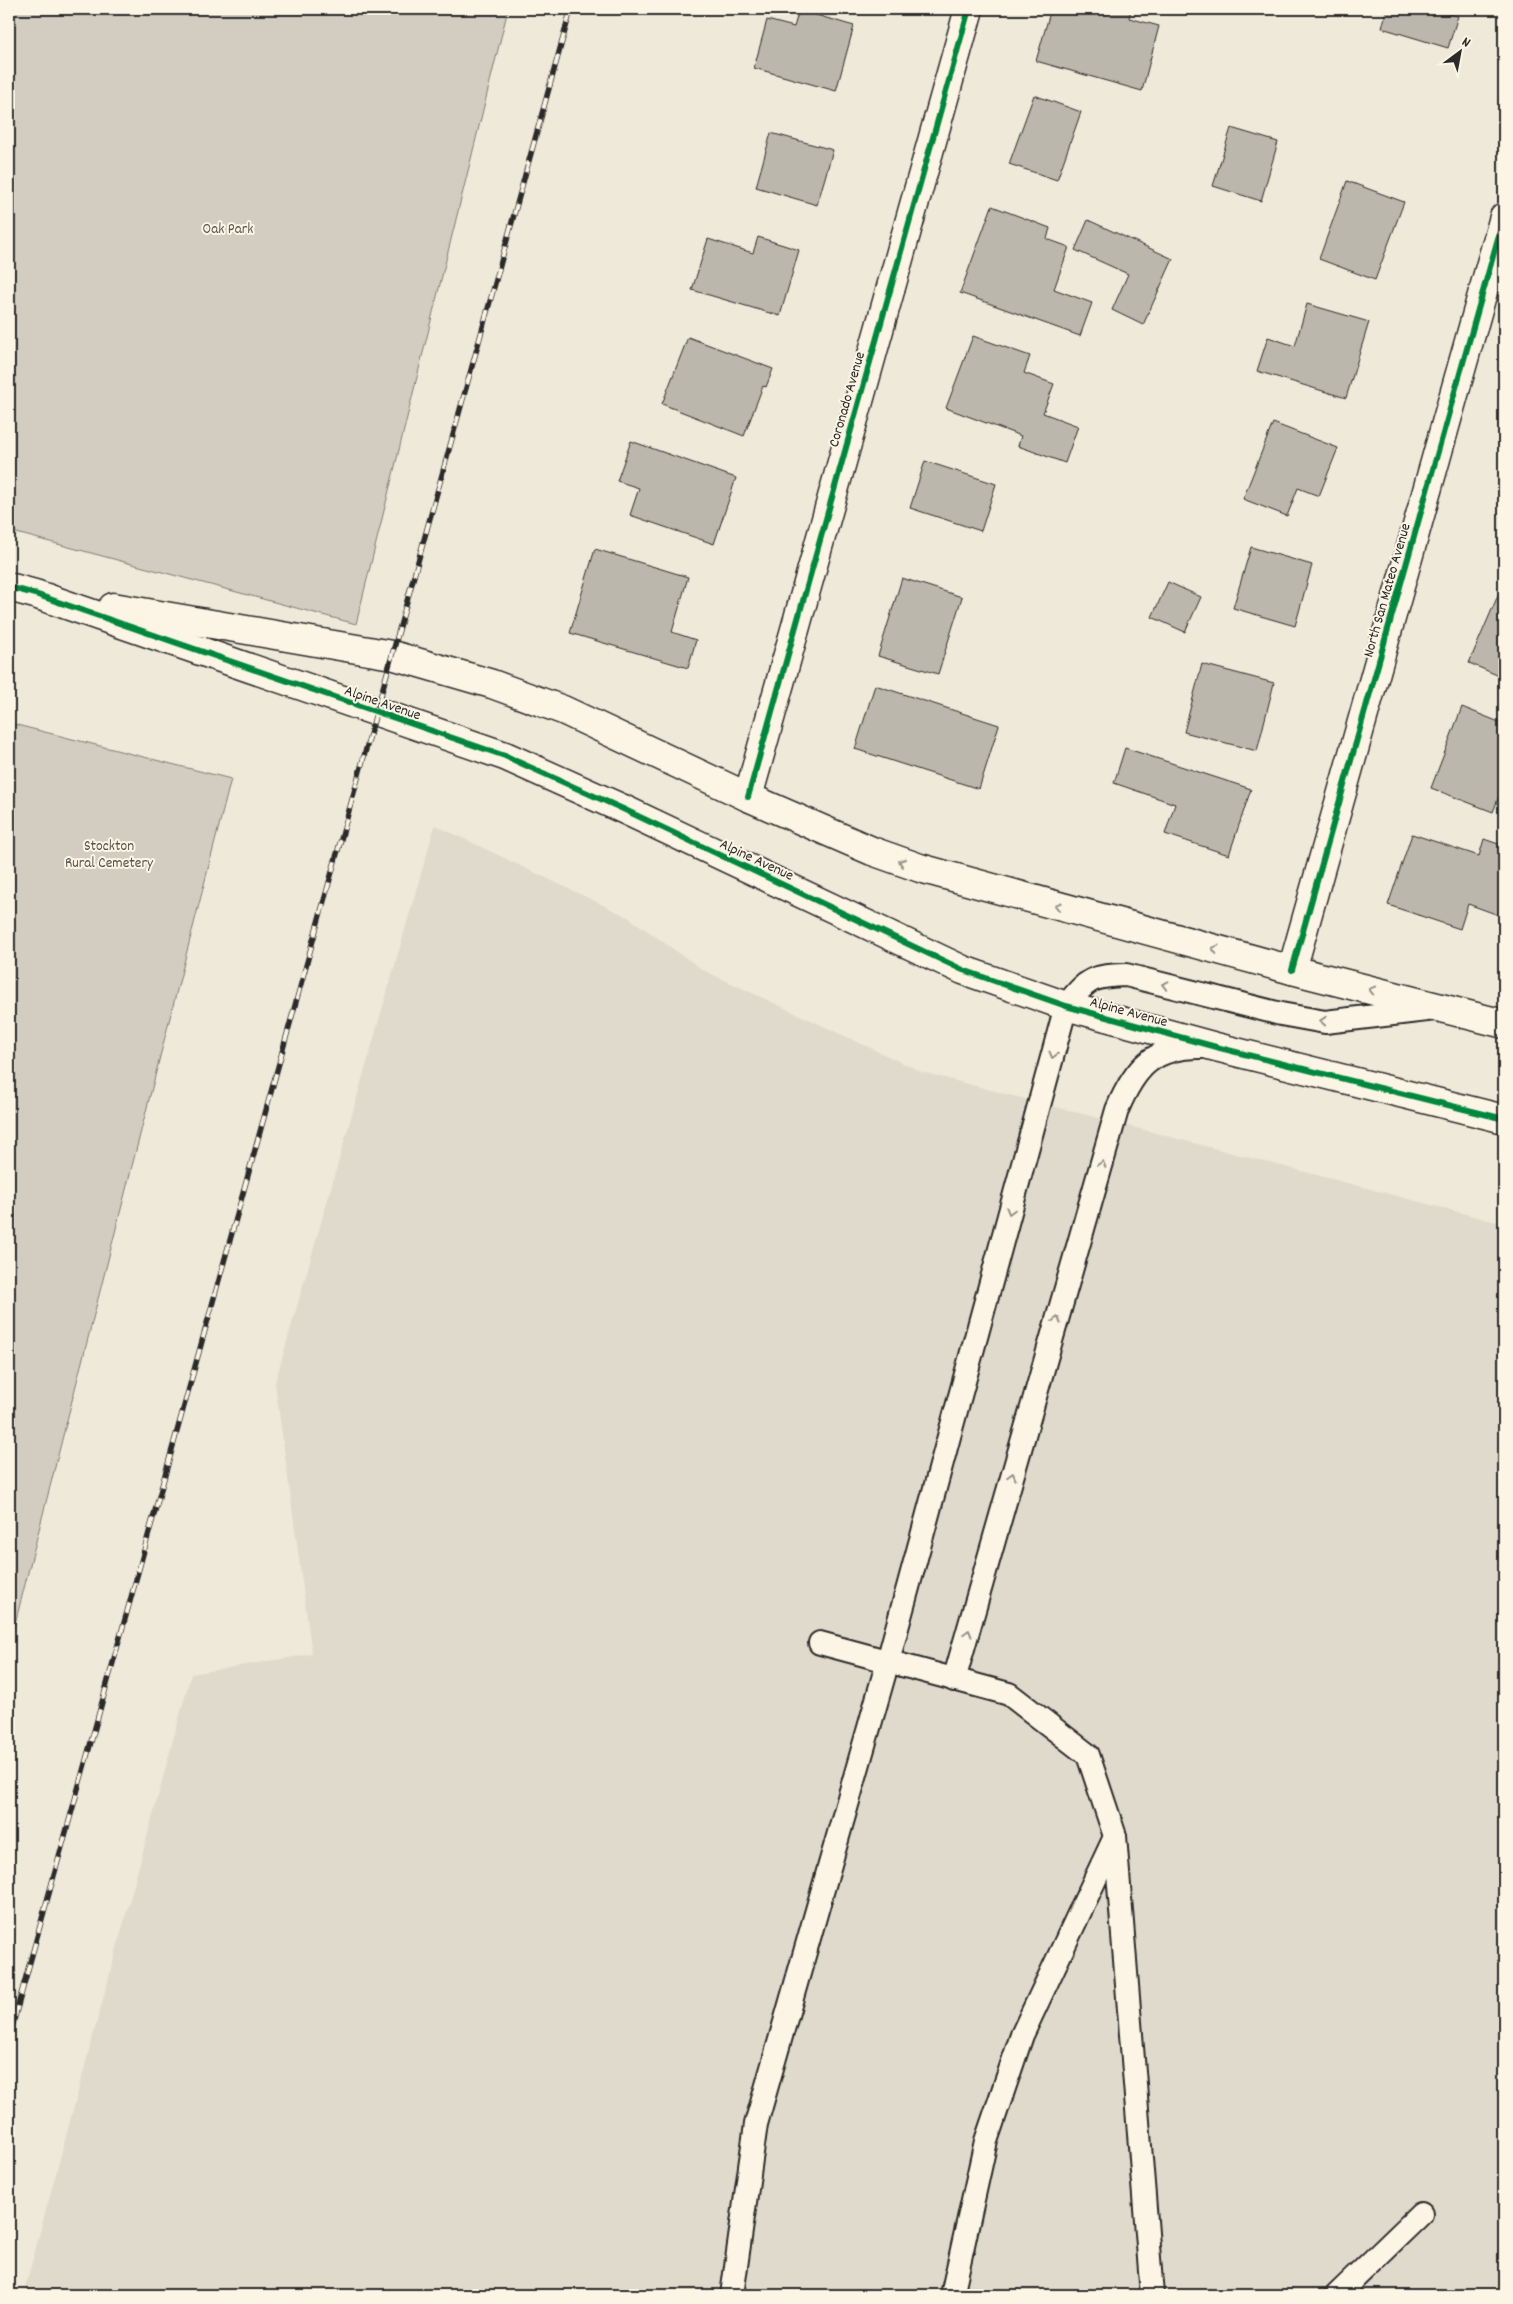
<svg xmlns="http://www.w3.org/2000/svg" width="1513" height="2304" font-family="Dekko,sans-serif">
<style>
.built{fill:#e0dacc}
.green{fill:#d2cdc0;stroke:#7e7c76}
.building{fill:#bcb7ac;stroke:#2b2b2b}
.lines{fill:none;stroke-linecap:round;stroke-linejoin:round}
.lane-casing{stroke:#2b2b2b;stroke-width:26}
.street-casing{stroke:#2b2b2b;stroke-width:31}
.secondary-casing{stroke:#2b2b2b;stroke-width:31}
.lane{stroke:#fcf5e5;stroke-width:22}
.street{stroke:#fcf5e5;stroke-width:28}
.secondary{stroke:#fcf5e5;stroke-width:28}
.rail-casing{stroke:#2b2b2b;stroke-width:5.5}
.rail{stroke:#fcf5e5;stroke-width:4;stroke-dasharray:11;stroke-linecap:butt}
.cycleway-casing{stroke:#fcf5e5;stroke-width:9}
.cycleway{stroke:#00873e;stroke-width:6}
.oneway{stroke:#949088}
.labels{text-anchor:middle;stroke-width:4;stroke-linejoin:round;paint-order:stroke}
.park-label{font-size:15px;fill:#555450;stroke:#fcf5e5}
.street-label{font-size:15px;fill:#2b2b2b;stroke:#fcf5e5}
</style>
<rect width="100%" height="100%" fill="#efe9da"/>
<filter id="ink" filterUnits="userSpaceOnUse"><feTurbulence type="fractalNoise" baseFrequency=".02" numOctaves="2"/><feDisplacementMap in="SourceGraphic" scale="10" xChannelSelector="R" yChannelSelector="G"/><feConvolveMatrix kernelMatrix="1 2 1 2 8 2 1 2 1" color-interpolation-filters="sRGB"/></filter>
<g filter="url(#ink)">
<polygon class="built" points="435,825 628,917 703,970 922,1072 1504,1224 1504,2295 23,2295 191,1674 312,1654 275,1383"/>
<g class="green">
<polygon points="9,9 508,9 356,624 9,531"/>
<polygon points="9,723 231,779 9,1647"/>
</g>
<g class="building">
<polygon points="1051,9 1131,9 1129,18 1159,26 1142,91 1036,61"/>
<polygon points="1387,9 1450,9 1448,14 1458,16 1448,48 1382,28"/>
<polygon points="799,10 854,26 836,91 754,68 767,20 794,27"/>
<polygon points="1034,95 1081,112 1057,180 1009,164"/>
<polygon points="1231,128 1278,142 1261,201 1213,186"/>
<polygon points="771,133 833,150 817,205 756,187"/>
<polygon points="1347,181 1404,202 1375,280 1319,259"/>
<polygon points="992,206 1050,228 1047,239 1069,247 1054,289 1092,303 1080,336 960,293"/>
<polygon points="1088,220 1173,259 1143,325 1112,310 1128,274 1075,250"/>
<polygon points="758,237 799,250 780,316 692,290 708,239 753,253"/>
<polygon points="1307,304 1369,322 1346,398 1257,371 1268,337 1295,346"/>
<polygon points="973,336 1030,356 1024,373 1054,384 1043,413 1078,426 1065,463 1018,446 1021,436 946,408"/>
<polygon points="688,337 773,369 766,387 763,386 744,436 662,404"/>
<polygon points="1273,423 1338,448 1319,496 1298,488 1287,516 1243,499"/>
<polygon points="631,441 736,478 714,544 630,515 639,488 617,481"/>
<polygon points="925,461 996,484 981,531 910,508"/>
<polygon points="1251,547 1312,565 1295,626 1233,608"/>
<polygon points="595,549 688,577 672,632 696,640 688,668 570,633"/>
<polygon points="902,578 962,597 938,674 878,656"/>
<polygon points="1168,582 1201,597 1185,632 1152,617"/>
<polygon points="1499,593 1504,596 1504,678 1469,663"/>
<polygon points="1202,664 1274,683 1257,751 1184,732"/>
<polygon points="875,685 999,725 979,789 855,749"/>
<polygon points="1462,707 1504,724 1504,783 1493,812 1431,788"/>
<polygon points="1125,748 1251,789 1229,855 1165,834 1175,804 1114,783"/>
<polygon points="1412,834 1479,856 1484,839 1504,846 1504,917 1468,904 1460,929 1388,905"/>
</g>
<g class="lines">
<g class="lane-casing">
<g id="lane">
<polyline points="820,1643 1009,1694 1088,1755 1115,1836 1152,2295"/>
<path d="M 954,1680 L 1117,1110 C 1135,1067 1153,1046 1203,1047"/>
<path d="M 732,2295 L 756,2124 L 888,1661 L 1066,1006 C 1087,979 1092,976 1126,975 L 1281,1014 L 1325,1022 L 1435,1009"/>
<polyline points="952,2295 986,2141 1022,2035 1115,1837"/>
<polyline points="1337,2295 1421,2214"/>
</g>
</g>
<g class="street-casing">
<g id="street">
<polyline points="748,797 969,9"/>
<polyline points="1292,970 1504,217"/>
</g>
</g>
<g class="secondary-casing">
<g id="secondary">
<polyline points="9,587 35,594 505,756 623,809 963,970 1066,1006 1216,1047 1504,1119"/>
<polyline points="113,607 392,655 492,684 563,710 748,797 872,851 920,868 1292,970 1504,1024"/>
</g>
</g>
<use href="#lane" class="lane"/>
<use href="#street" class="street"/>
<use href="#secondary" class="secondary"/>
<g class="rail-casing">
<polyline id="rail" points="9,2038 571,9"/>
</g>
<use href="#rail" class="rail"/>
<g class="cycleway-casing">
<g id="cycleway">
<polyline points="9,587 35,594 505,756 623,809 963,970 1066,1006 1216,1047 1504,1119"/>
<polyline points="748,797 969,9"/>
<polyline points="1292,970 1504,217"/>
</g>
</g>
<use href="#cycleway" class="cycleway"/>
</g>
<defs><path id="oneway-chevron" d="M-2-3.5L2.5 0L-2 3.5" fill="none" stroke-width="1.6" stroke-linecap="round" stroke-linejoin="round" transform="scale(1.25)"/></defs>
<g class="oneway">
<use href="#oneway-chevron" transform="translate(902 862) rotate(-160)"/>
<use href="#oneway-chevron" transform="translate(1058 906) rotate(-165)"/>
<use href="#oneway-chevron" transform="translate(1215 949) rotate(-165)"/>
<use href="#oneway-chevron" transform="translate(1165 985) rotate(-166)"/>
<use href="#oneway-chevron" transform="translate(1372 990) rotate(-165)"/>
<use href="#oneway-chevron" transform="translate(1323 1021) rotate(-176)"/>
<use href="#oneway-chevron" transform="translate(1053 1055) rotate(105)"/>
<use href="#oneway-chevron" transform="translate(1102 1164) rotate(-74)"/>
<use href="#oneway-chevron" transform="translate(1010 1211) rotate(105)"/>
<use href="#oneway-chevron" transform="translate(1057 1320) rotate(-74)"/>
<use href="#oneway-chevron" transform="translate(1012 1476) rotate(-74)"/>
<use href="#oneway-chevron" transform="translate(968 1633) rotate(-74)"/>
</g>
</g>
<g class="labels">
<g class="park-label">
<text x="228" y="233">Oak Park</text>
<text x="109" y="850">Stockton<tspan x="109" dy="17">Rural Cemetery</tspan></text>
</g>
<g class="street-label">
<text transform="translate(846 399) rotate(-74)" y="5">Coronado Avenue</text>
<text transform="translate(1386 590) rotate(-74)" y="5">North San Mateo Avenue</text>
<text transform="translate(383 702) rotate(19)" y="5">Alpine Avenue</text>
<text transform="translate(757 859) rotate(25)" y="5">Alpine Avenue</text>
<text transform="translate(1129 1011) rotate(15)" y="5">Alpine Avenue</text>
</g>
</g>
<rect width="1513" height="2304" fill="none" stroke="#fcf5e5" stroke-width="30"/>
<rect x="15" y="15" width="1483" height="2274" fill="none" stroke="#2b2b2b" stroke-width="2" filter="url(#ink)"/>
<g transform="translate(1460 52) rotate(32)" stroke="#fcf5e5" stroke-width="4" paint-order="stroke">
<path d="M0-4L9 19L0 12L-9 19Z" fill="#2b2b2b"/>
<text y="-8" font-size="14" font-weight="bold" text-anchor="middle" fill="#2b2b2b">N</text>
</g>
</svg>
